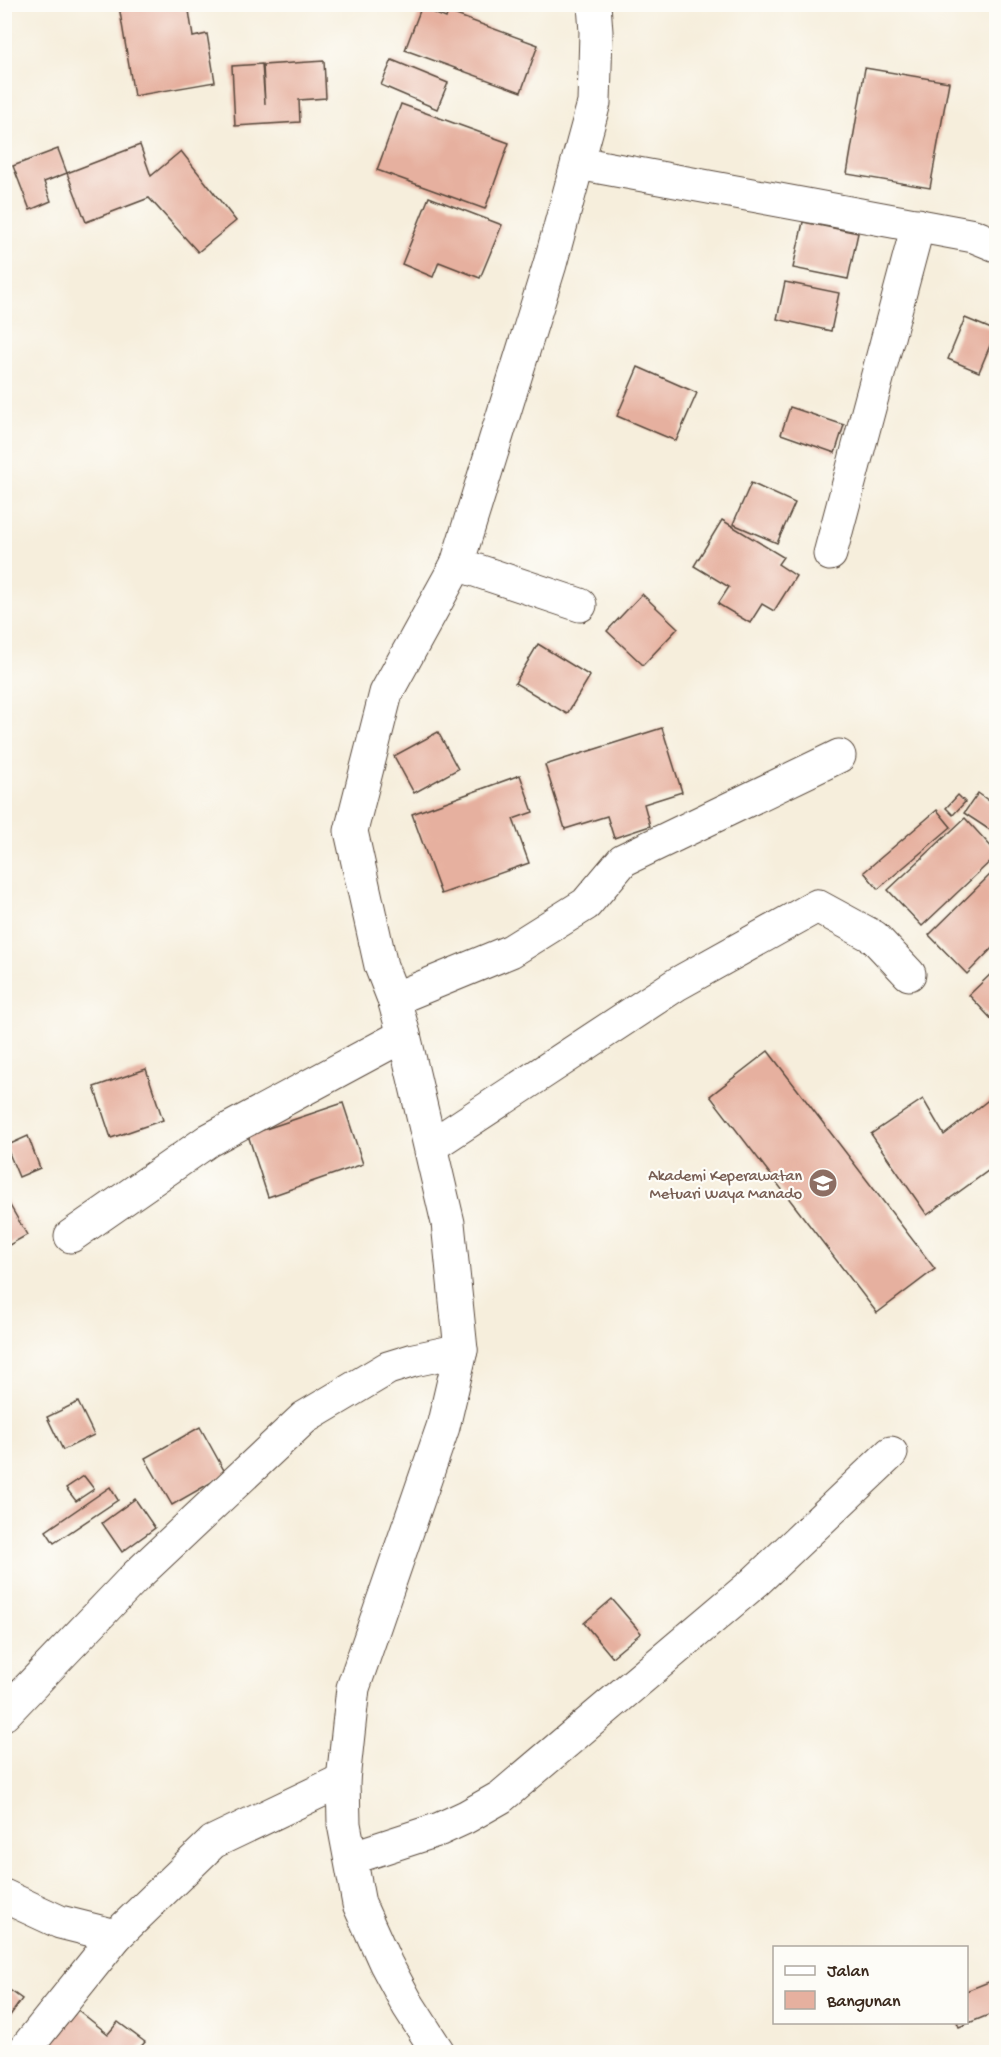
<svg xmlns="http://www.w3.org/2000/svg" width="1001" height="2057" font-family="'Gochi Hand',sans-serif">
<style>
.building{fill:#e6b09f}
.lines{fill:none;stroke-linecap:round;stroke-linejoin:round}
.minor-casing{stroke:#57473a;stroke-width:35}
.minor{stroke:#fff;stroke-width:33}
.labels{text-anchor:middle;stroke-width:4.5;stroke-linejoin:round;paint-order:stroke}
.education-label{font-size:16px;fill:#785e54;stroke:#fdfcf7;text-anchor:end}
</style>
<rect width="100%" height="100%" fill="#fdfcf7"/>
<filter id="ink" filterUnits="userSpaceOnUse"><feTurbulence type="fractalNoise" baseFrequency=".0167" numOctaves="2"/><feDisplacementMap in="SourceGraphic" scale="12" xChannelSelector="R" yChannelSelector="G"/><feConvolveMatrix kernelMatrix="1 2 1 2 8 2 1 2 1" color-interpolation-filters="sRGB"/></filter>
<filter id="wash" filterUnits="userSpaceOnUse"><feTurbulence type="fractalNoise" baseFrequency=".008" numOctaves="4" result="noise"/><feDisplacementMap in="SourceGraphic" scale="24" xChannelSelector="R" yChannelSelector="G"/><feGaussianBlur stdDeviation="1.35" result="paint"/><feColorMatrix in="noise" values="0 0 0 0 0 0 0 0 0 0 0 0 0 0 0 0 0 1.4 0 .05"/><feComposite in="paint" operator="in"/></filter>
<g filter="url(#wash)">
<rect width="100%" height="100%" fill="#f6eedc"/>
<g id="blocks">
<g class="building">
<polygon points="127,4 188,4 193,37 207,34 215,82 134,96 119,6"/>
<polygon points="421,8 446,18 448,12 538,45 521,92 405,50"/>
<polygon points="392,60 448,83 437,109 381,85"/>
<polygon points="324,61 326,98 299,100 300,122 235,126 232,66 262,64 265,104 263,65"/>
<polygon points="865,68 949,82 930,188 847,174"/>
<polygon points="401,104 509,143 485,209 377,170"/>
<polygon points="140,145 151,176 181,151 236,221 198,252 149,198 86,222 67,173"/>
<polygon points="58,149 67,173 44,182 51,201 30,210 13,166"/>
<polygon points="429,197 502,225 480,278 439,262 433,277 402,264"/>
<polygon points="803,222 858,233 848,279 793,268"/>
<polygon points="785,282 839,293 831,331 777,319"/>
<polygon points="965,318 996,331 979,372 948,359"/>
<polygon points="638,367 697,393 676,441 617,416"/>
<polygon points="790,407 844,425 835,453 781,434"/>
<polygon points="751,483 795,503 777,543 733,524"/>
<polygon points="722,520 783,557 778,564 796,576 774,611 762,604 750,623 718,604 729,587 694,566"/>
<polygon points="642,594 678,628 643,665 607,631"/>
<polygon points="538,644 590,676 567,714 515,683"/>
<polygon points="662,728 682,792 644,804 650,826 614,838 607,816 565,829 545,765"/>
<polygon points="438,732 458,769 414,793 394,756"/>
<polygon points="520,775 533,812 513,819 529,863 441,894 412,814"/>
<polygon points="978,793 996,806 996,834 964,813"/>
<polygon points="958,795 965,802 953,815 946,808"/>
<polygon points="937,810 951,827 878,889 864,872"/>
<polygon points="965,818 996,852 996,856 922,926 888,890"/>
<polygon points="996,869 996,944 967,974 929,935"/>
<polygon points="996,969 996,1024 969,995"/>
<polygon points="768,1051 935,1269 877,1313 710,1096"/>
<polygon points="146,1069 163,1120 111,1138 94,1087"/>
<polygon points="996,1094 996,1165 927,1215 871,1134 923,1099 944,1135"/>
<polygon points="343,1103 363,1164 268,1197 248,1135"/>
<polygon points="28,1136 40,1168 19,1177 6,1146"/>
<polygon points="4,1195 27,1235 4,1248"/>
<polygon points="78,1402 94,1435 63,1450 47,1417"/>
<polygon points="200,1427 226,1474 172,1505 145,1458"/>
<polygon points="84,1476 94,1489 76,1501 66,1488"/>
<polygon points="110,1487 118,1500 54,1543 46,1531"/>
<polygon points="135,1499 155,1528 122,1552 102,1523"/>
<polygon points="612,1599 641,1633 612,1657 584,1623"/>
<polygon points="996,1979 996,2012 959,2027 957,2022 966,2022 966,1991"/>
<polygon points="4,1986 22,1999 4,2024"/>
<polygon points="78,2010 108,2034 118,2022 145,2042 136,2052 56,2052 48,2047"/>
</g>
</g>
</g>
<g filter="url(#ink)">
<use href="#blocks" fill-opacity="0" stroke="#57473a" stroke-width="1.5"/>
<g class="lines">
<g class="minor-casing">
<g id="minor">
<polyline points="578,163 974,236 996,245"/>
<polyline points="830,554 918,225"/>
<polyline points="457,564 580,605"/>
<polyline points="394,999 511,951 586,904 623,860 839,756"/>
<polyline points="431,1146 677,984 817,906 874,937 909,974"/>
<polyline points="71,1236 209,1140 404,1035"/>
<polyline points="4,1714 135,1577 304,1418 388,1368 414,1360 461,1350"/>
<polyline points="351,1858 440,1829 466,1817 501,1797 755,1582 891,1453"/>
<polyline points="4,1896 60,1922 116,1936"/>
<polyline points="23,2052 116,1936 213,1842 343,1780"/>
<polyline points="438,2052 408,2005 386,1964 359,1904 344,1824 343,1780 353,1688 443,1427 461,1350 448,1223 404,1035 394,999 381,966 351,831 386,693 457,564 550,264 594,103 596,32 594,4"/>
</g>
</g>
<use href="#minor" class="minor"/>
</g>
</g>
<defs>
<g id="university-disc" transform="scale(1.5)"><circle r="9.5" fill="#8d6e63" stroke="#fdfcf7"/><path d="M0-5L7-2L0 1L-7-2ZM-4 1L0 2.5L4 1V4Q0 6-4 4Z" fill="#fff"/></g>
</defs>
<g fill-rule="evenodd">
<use href="#university-disc" x="823" y="1183"/>
</g>
<g class="labels">
<g class="education-label">
<text x="802" y="1180">Akademi Keperawatan<tspan x="802" dy="18">Metuari Waya Manado</tspan></text>
</g>
</g>
<rect width="1001" height="2057" fill="none" stroke="#fdfcf7" stroke-width="24"/>
<rect x="773" y="1946" width="195" height="78" fill="#fdfcf7" stroke="#afa8a0" stroke-width="1.5"/>
<rect x="785" y="1966" width="30" height="9" fill="#ffffff" stroke="#afa8a0" stroke-width="1.5"/>
<text x="827" y="1976" font-size="18" fill="#3b2a1e">Jalan</text>
<rect x="785" y="1991" width="30" height="18" fill="#e6b09f" stroke="#afa8a0" stroke-width="1.5"/>
<text x="827" y="2006" font-size="18" fill="#3b2a1e">Bangunan</text>
</svg>
